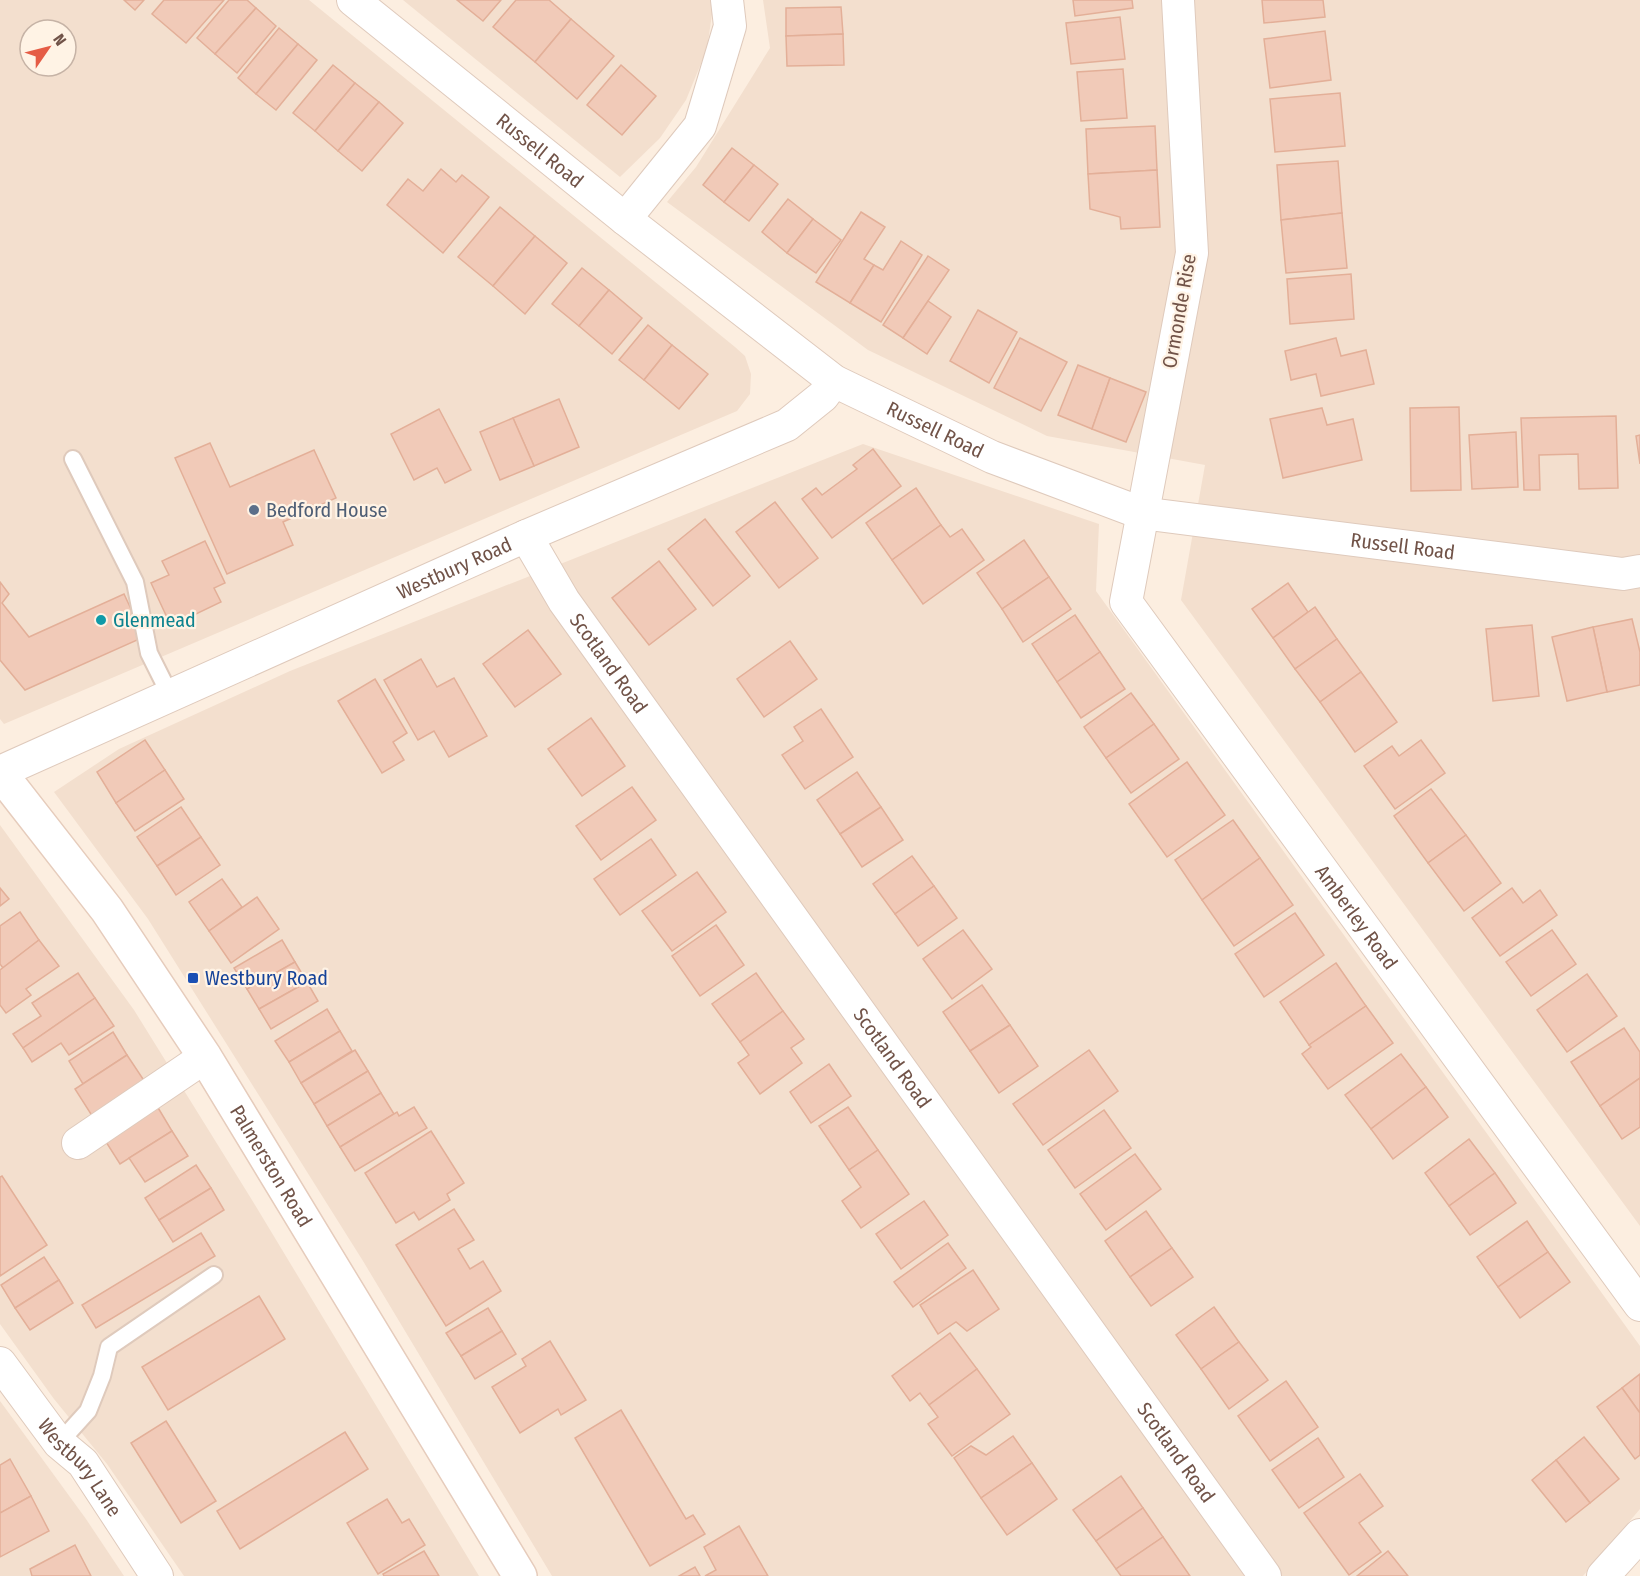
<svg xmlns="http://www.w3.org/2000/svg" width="1640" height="1576" font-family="'Fira Sans Condensed',sans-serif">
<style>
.residential{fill:#f3dfce;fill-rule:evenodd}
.building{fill:#f1cab8;stroke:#e3af98;stroke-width:1.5}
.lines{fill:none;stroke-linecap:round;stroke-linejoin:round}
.lane-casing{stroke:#dfcabc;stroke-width:20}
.street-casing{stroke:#dfcabc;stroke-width:34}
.secondary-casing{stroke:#e6ccbc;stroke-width:36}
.lane{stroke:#fff;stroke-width:16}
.street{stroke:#fff;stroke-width:32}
.secondary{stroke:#fff;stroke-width:33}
.service-dot{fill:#5c6f8a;stroke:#fff3e5;stroke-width:2}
.culture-dot{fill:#0f9aa8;stroke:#fff3e5;stroke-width:2}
.transit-dot{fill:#1a4fb4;stroke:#fff3e5;stroke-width:2}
.labels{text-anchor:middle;stroke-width:4.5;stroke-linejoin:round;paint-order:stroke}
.street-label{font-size:20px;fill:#715348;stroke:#fff3e5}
.service-label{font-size:20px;fill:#4e5e75;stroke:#fff3e5;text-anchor:start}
.culture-label{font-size:20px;fill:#0d838f;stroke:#fff3e5;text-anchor:start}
.transit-label{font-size:20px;fill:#164399;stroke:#fff3e5;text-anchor:start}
</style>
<rect width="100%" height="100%" fill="#fceee0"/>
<g class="residential">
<path d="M 0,0 L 309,0 L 735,347 L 745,356 L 751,374 L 750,394 L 737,411 L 4,724 L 0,719 ZM 30,30 L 66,30 L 66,66 L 30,66 Z"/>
<polygon points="403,0 712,0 713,7 707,49 686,100 660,138 620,177"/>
<polygon points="763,0 1640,0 1640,1226 1181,600 1205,465 1047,436 868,350 667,202 696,167 770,48"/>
<polygon points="863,444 1099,524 1096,591 1640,1346 1640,1509 1583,1576 552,1576 363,1261 148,919 54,792 119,749 290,671"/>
<polygon points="0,825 134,1010 252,1200 479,1576 184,1576 107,1464 54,1399 0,1324"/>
<polygon points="0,1401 86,1519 124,1576 0,1576"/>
</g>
<g class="building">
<polygon points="124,0 144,0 135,10"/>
<polygon points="164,0 224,0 186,43 152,14"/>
<polygon points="229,0 247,0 256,8 215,54 197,38"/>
<polygon points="457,0 501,0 483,21"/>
<polygon points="516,0 549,0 571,19 535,62 493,27"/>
<polygon points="1073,0 1132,0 1133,8 1075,16"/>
<polygon points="1262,0 1323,0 1325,17 1264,23"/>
<polygon points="841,7 843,34 786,36 786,8"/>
<polygon points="256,8 276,26 237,73 215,54"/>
<polygon points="1120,17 1125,59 1071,64 1066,23"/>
<polygon points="571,19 614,56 577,99 535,62"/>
<polygon points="279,28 298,44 256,94 238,78"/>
<polygon points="1325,31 1331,80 1270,88 1264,39"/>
<polygon points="843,34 844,65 787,66 786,36"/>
<polygon points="298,44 317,60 276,110 256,94"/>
<polygon points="333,65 355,83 315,131 293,113"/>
<polygon points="621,65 656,96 622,135 587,105"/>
<polygon points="1123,69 1127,118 1081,121 1077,72"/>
<polygon points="355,83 379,102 338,151 315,131"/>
<polygon points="1340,93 1345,146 1275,152 1270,99"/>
<polygon points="379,102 403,123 362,171 338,151"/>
<polygon points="1155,126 1157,170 1088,174 1086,129"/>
<polygon points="732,148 754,165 724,202 703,185"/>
<polygon points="1338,161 1342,213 1281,220 1277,165"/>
<polygon points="754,165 778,184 749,221 724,202"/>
<polygon points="441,169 456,182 462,175 489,197 443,253 387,205 408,179 423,191"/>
<polygon points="1157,170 1160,227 1121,229 1120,217 1090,209 1088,174"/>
<polygon points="788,199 813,219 787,253 762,232"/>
<polygon points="500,207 535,236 493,286 458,257"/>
<polygon points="861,212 885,227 864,259 874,265 850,303 816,282"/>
<polygon points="1342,213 1347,268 1286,273 1281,220"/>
<polygon points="813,219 841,240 816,273 787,253"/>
<polygon points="535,236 567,263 525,314 493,286"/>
<polygon points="901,241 922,255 881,322 850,303 874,265 883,270"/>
<polygon points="928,256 949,270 903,338 883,325"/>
<polygon points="582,268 609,290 579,326 552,304"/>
<polygon points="1351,274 1354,319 1290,324 1287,279"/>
<polygon points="609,290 642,318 612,354 579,326"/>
<polygon points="928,301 951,317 927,354 903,338"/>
<polygon points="978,310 1017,332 989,383 950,361"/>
<polygon points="648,325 672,345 644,380 619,360"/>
<polygon points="1020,338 1067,362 1041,411 994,388"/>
<polygon points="1336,338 1341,356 1366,350 1374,384 1321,396 1316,374 1291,380 1285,351"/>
<polygon points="672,345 708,374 679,409 644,380"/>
<polygon points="1078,365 1110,378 1092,429 1058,415"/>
<polygon points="1110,378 1146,392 1126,442 1092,429"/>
<polygon points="559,399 579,447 534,466 513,418"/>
<polygon points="1459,407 1461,490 1411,491 1410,408"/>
<polygon points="1322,408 1327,425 1353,419 1362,460 1283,478 1270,419"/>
<polygon points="439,409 471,470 445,483 437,468 414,480 391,434"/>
<polygon points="1616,416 1618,488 1579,489 1578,454 1539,455 1540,490 1524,490 1521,418"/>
<polygon points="513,418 534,466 500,480 480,432"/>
<polygon points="1516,432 1518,487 1472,489 1469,435"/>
<polygon points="1640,435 1640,464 1636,436"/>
<polygon points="210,443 230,487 314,450 336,498 283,522 293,545 227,574 175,458"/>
<polygon points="873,449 901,486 832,538 802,499 816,488 822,495 857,469 853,465"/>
<polygon points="916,488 941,525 892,560 866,523"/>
<polygon points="775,502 818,558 779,588 736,532"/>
<polygon points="705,519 750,576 713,606 668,549"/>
<polygon points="941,525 950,537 962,529 984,560 923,604 892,560"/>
<polygon points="1024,540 1049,577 1002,609 977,573"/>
<polygon points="205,541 225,583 214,588 221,602 171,626 151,583 169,575 162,561"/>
<polygon points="659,561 696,609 649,645 612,598"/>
<polygon points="1049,577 1071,609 1023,642 1002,609"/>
<polygon points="0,582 9,594 2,603 29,637 124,594 144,637 25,690 0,660"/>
<polygon points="1288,583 1308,612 1273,638 1252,609"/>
<polygon points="1315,607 1337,639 1295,669 1273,638"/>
<polygon points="1075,615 1100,652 1057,682 1032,644"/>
<polygon points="1632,619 1640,652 1640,685 1607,692 1593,627"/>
<polygon points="1532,625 1539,696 1493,701 1486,629"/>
<polygon points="1593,627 1607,692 1567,701 1552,637"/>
<polygon points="528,630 561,674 515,707 483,664"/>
<polygon points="1337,639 1361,672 1320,702 1295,669"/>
<polygon points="790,641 817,679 764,717 737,679"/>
<polygon points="1100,652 1125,689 1081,718 1057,682"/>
<polygon points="421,659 437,687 454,678 487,736 449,757 434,731 418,740 384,680"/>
<polygon points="1361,672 1397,722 1355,752 1320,702"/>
<polygon points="375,679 407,733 393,742 404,760 382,773 338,701"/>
<polygon points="1131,693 1154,724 1106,758 1084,727"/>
<polygon points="821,709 853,757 805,789 782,755 803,741 794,727"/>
<polygon points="591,718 625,766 582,796 548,749"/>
<polygon points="1154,724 1179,759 1131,793 1106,758"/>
<polygon points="145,740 165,770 116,803 97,772"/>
<polygon points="1421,740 1445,773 1395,809 1364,766 1392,746 1399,756"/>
<polygon points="1187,762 1225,815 1167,857 1129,804"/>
<polygon points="165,770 184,799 135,831 116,803"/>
<polygon points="857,772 881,807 840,834 817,800"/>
<polygon points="632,787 656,820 601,860 576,826"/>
<polygon points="1431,789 1466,835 1428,863 1394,816"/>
<polygon points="181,807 201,837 157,866 137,837"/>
<polygon points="881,807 903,840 862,867 840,834"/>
<polygon points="1233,820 1260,858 1202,900 1175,860"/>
<polygon points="1466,835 1501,883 1464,911 1428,863"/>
<polygon points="201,837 220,865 176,895 157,866"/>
<polygon points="651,839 676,875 620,915 594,879"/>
<polygon points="912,856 934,886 895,914 873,884"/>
<polygon points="1260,858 1293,905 1234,946 1202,900"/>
<polygon points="697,872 726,912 672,951 642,911"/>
<polygon points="222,879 242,907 209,931 189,902"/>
<polygon points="934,886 957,918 918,946 895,914"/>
<polygon points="0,888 9,899 0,906"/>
<polygon points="1512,888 1523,903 1540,890 1557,915 1500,956 1472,918"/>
<polygon points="257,897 279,929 231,963 209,931"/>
<polygon points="20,912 39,940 3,968 0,964 0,926"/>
<polygon points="1295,913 1324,955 1264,997 1235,954"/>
<polygon points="716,925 744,965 700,996 672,956"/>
<polygon points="963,930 992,969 952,999 923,959"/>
<polygon points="1552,930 1576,964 1531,996 1506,962"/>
<polygon points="39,940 59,966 26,989 31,995 6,1013 0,1005 0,970"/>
<polygon points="282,940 295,962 247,989 234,968"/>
<polygon points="295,962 307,982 259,1009 247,989"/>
<polygon points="1336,963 1366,1006 1309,1045 1280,1002"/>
<polygon points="78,973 95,998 23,1048 13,1034 41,1016 32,1003"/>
<polygon points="756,973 783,1011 740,1042 712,1004"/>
<polygon points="1587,974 1617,1016 1567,1052 1537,1010"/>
<polygon points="307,982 318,1001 271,1029 259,1009"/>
<polygon points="982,985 1010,1025 970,1051 943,1012"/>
<polygon points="95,998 114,1026 69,1055 61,1043 32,1062 23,1048"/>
<polygon points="1366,1006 1393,1043 1328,1089 1302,1054 1311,1047 1309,1045"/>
<polygon points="327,1009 340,1031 289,1062 275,1041"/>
<polygon points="783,1011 804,1039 791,1048 802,1063 760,1094 738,1063 749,1055 740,1042"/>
<polygon points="1010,1025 1038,1066 999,1093 970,1051"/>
<polygon points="1624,1028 1640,1052 1640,1078 1600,1106 1571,1062"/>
<polygon points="340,1031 352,1051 301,1083 289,1062"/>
<polygon points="113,1032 127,1055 83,1084 69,1061"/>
<polygon points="355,1050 368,1071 314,1104 301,1083"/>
<polygon points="1089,1050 1118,1091 1043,1145 1013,1104"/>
<polygon points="1401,1054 1426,1087 1371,1129 1345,1095"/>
<polygon points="127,1055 149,1088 96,1122 75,1089"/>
<polygon points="829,1064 851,1096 811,1123 790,1092"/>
<polygon points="368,1071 381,1093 327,1126 314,1104"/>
<polygon points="1640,1078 1640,1127 1622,1139 1600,1106"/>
<polygon points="1426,1087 1448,1117 1393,1159 1371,1129"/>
<polygon points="381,1093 394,1114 340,1147 327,1126"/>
<polygon points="154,1101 172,1131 120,1164 101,1134"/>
<polygon points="414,1107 427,1128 355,1171 340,1147 397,1112 399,1116"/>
<polygon points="848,1107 878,1150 849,1170 819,1126"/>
<polygon points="1104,1110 1131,1148 1075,1188 1048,1150"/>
<polygon points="172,1131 188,1156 145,1182 129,1158"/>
<polygon points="431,1131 464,1183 447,1194 450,1200 419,1220 414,1212 396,1223 365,1173"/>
<polygon points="1469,1139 1495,1173 1449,1206 1425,1173"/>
<polygon points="878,1150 909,1194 861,1228 842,1201 861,1187 849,1170"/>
<polygon points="1135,1154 1161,1189 1106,1230 1080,1194"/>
<polygon points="196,1165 211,1188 159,1220 145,1198"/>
<polygon points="1495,1173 1516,1203 1470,1235 1449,1206"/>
<polygon points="2,1176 47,1245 0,1276 0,1177"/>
<polygon points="211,1188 224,1210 173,1242 159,1220"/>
<polygon points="924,1201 948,1235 901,1269 876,1234"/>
<polygon points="454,1209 474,1240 458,1249 470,1269 483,1261 501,1291 446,1326 396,1245"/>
<polygon points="1146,1211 1172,1248 1130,1277 1105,1241"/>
<polygon points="1527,1221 1548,1252 1498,1287 1477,1257"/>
<polygon points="201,1233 215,1256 96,1328 82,1305"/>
<polygon points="948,1243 966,1268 913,1307 894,1282"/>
<polygon points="1172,1248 1193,1277 1151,1306 1130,1277"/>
<polygon points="1548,1252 1570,1282 1520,1318 1498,1287"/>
<polygon points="44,1257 59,1280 15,1308 1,1285"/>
<polygon points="973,1270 999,1309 967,1331 956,1322 938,1334 920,1305"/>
<polygon points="59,1280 73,1303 30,1330 15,1308"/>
<polygon points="259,1296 285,1339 168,1410 142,1367"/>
<polygon points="1214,1307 1239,1342 1201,1369 1176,1335"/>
<polygon points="488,1308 502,1331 461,1356 446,1333"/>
<polygon points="502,1331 516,1354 475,1379 461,1356"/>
<polygon points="950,1333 977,1369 929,1405 920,1393 910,1401 892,1376"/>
<polygon points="550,1341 586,1400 561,1415 558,1409 520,1433 492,1387 526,1366 522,1359"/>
<polygon points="1239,1342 1268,1380 1229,1409 1201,1369"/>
<polygon points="977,1369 1010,1414 952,1456 928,1424 938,1417 929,1405"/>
<polygon points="1640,1374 1640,1413 1622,1388"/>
<polygon points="1286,1381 1318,1427 1270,1461 1238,1416"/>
<polygon points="1622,1388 1640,1413 1640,1455 1635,1459 1597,1407"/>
<polygon points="621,1410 686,1519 693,1515 705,1534 650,1566 575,1438"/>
<polygon points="166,1421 216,1501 181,1523 131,1443"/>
<polygon points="345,1432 368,1469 240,1549 217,1511"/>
<polygon points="1013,1436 1032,1463 981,1498 954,1458 971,1446 986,1455"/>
<polygon points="1584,1437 1619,1479 1590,1503 1556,1460"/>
<polygon points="1318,1438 1344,1477 1299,1508 1272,1470"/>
<polygon points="10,1459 31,1496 0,1513 0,1465"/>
<polygon points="1556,1460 1590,1503 1566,1522 1532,1480"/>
<polygon points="1032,1463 1057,1499 1007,1535 981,1498"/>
<polygon points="1360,1474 1383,1506 1359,1523 1381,1552 1349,1575 1304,1513"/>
<polygon points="1121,1476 1143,1508 1096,1541 1073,1510"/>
<polygon points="31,1496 49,1531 0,1557 0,1513"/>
<polygon points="387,1499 402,1523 409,1519 425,1545 378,1574 347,1523"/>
<polygon points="1143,1508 1163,1537 1116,1569 1096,1541"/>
<polygon points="739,1526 768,1576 705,1576 716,1570 704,1547"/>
<polygon points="1163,1537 1190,1576 1121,1576 1116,1569"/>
<polygon points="75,1545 91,1576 32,1576 30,1569"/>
<polygon points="424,1551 439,1576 384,1576 383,1574"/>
<polygon points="1388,1551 1408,1576 1357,1576"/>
<polygon points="695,1567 700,1576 679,1576"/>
</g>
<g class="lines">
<g class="lane-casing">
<g id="lane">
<polyline points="73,459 135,582 149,653 170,695"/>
<polyline points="59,1443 88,1411 102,1376 109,1347 214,1275"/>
</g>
</g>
<g class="street-casing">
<g id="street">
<path id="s1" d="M 353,0 L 625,219 L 834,381 L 992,457 L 1141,513 L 1623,574 L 1640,571"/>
<path id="s2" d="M 1178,0 L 1192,253 L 1126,602 L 1640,1305"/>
<polyline points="625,219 700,126 730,26 727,0"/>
<path id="s3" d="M 526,536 L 564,601 L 1265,1576"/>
<path id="s4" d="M 0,772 L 526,536 L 787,425 L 823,396 L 834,381"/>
<polyline points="78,1143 205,1057"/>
<path id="s5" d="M 0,1363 L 59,1443 L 83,1463 L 157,1576"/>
<polyline points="1603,1576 1640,1535"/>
</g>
</g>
<g class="secondary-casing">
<g id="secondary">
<path id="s6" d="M 0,773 L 107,910 L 205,1057 L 520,1576"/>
</g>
</g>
<use href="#lane" class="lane"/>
<use href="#street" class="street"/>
<use href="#secondary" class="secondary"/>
</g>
<circle class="service-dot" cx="254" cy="510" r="6"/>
<circle class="culture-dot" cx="101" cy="620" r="6"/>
<rect class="transit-dot" x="187" y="972" width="12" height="12" rx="3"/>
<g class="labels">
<g class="street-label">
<text dy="7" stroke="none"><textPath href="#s1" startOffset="240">Russell Road</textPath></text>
<text transform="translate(1179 311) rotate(-80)" y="7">Ormonde Rise</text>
<text dy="7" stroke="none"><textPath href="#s1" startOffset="726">Russell Road</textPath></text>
<text dy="7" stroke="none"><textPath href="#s1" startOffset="1212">Russell Road</textPath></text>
<text dy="7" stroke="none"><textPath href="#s4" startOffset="498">Westbury Road</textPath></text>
<text dy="7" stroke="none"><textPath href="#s3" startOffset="152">Scotland Road</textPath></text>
<text dy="7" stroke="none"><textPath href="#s2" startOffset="999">Amberley Road</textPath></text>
<text dy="7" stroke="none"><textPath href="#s3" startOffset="638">Scotland Road</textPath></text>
<text dy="7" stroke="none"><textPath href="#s6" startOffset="478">Palmerston Road</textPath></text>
<text dy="7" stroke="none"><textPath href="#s3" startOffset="1124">Scotland Road</textPath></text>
<text dy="7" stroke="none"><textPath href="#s5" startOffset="132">Westbury Lane</textPath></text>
</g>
<g class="service-label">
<text x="266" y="517">Bedford House</text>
</g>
<g class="culture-label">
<text x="113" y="627">Glenmead</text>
</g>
<g class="transit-label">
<text x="205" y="985">Westbury Road</text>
</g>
</g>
<g transform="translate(48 48) rotate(55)"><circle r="28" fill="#fff3e5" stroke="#c6b3a6" stroke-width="1.5"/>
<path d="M0-4.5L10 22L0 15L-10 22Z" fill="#e55c45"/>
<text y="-9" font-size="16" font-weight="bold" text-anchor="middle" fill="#715348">N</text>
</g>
</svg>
